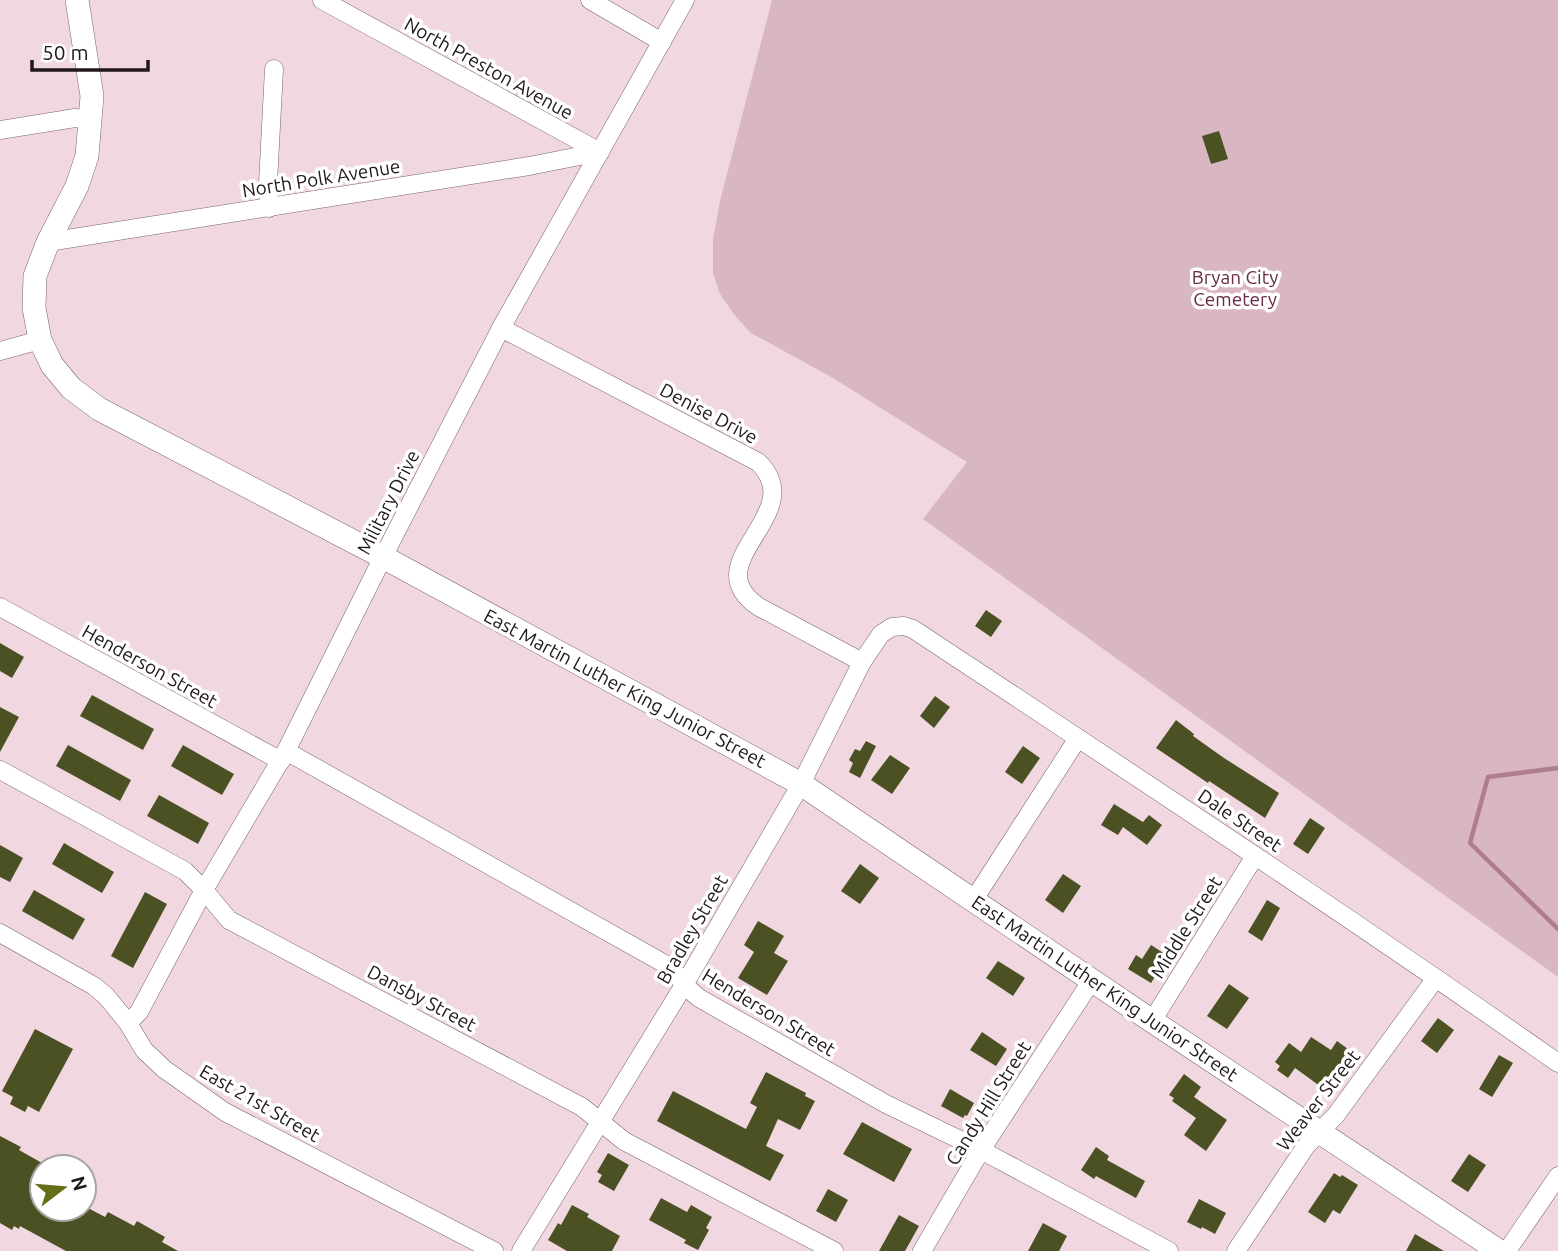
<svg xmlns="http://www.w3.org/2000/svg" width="1558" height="1251" font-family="Ubuntu,sans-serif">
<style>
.green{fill:#d8b6c2}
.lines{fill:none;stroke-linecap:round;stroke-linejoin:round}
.stream{stroke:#af7c90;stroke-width:4.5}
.building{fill:#4c5123}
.minor-casing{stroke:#7a646c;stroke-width:19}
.tertiary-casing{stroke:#7a646c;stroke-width:24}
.minor{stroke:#fff;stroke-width:18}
.tertiary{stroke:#fff;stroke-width:23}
.labels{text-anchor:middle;stroke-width:7;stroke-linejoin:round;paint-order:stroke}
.street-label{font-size:19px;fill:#20181b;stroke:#fff}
.park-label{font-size:19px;fill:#6a2a47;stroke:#fff}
</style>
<rect width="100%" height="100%" fill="#f0d7e0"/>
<polygon class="green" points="772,0 1558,0 1558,977 923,519 967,462 833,378 751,333 736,317 720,294 713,273 713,240 720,201"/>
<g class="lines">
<polyline class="stream" points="1558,768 1488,777 1470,843 1558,929"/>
</g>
<g class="building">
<polygon points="1219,131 1228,159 1211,164 1202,136"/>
<polygon points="986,610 1002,621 991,637 975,626"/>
<polygon points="0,643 24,657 12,678 0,671"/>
<polygon points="92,695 154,729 143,750 80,716"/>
<polygon points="935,696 950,707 934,728 920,716"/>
<polygon points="0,707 19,717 0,752"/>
<polygon points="1176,720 1194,734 1193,736 1224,758 1279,793 1265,818 1209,781 1208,783 1156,748"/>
<polygon points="866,741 876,746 860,778 849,772 853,763 849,760 855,749 860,751"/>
<polygon points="68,745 131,780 120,801 56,766"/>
<polygon points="183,745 234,774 222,795 171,766"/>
<polygon points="1023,746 1040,758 1022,784 1005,772"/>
<polygon points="890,755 910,768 892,794 871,780"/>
<polygon points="159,795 209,823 198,844 147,816"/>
<polygon points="1114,804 1143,822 1149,815 1162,825 1147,845 1123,827 1118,835 1101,825"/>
<polygon points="1310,818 1325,828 1308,854 1293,844"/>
<polygon points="64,843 114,872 102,893 52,864"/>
<polygon points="0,845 23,858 10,882 0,877"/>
<polygon points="860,864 879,878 860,904 841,891"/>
<polygon points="1063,874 1081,886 1063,913 1045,900"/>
<polygon points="34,890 85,919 73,940 22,911"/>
<polygon points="145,892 167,904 133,968 111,956"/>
<polygon points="1267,900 1280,908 1262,941 1248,932"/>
<polygon points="758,921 784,936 774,953 788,961 767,995 738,978 754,952 744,945"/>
<polygon points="1151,945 1168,956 1151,983 1128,969 1136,955 1142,959"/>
<polygon points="998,961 1025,978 1013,996 986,978"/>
<polygon points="1229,984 1249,998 1227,1029 1207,1016"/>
<polygon points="1438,1018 1454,1030 1437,1053 1421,1041"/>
<polygon points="35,1029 73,1049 39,1112 28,1106 25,1112 10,1104 13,1097 2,1091"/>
<polygon points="982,1032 1007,1049 996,1066 970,1050"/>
<polygon points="1311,1037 1331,1050 1337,1041 1352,1052 1324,1089 1295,1068 1288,1078 1277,1070 1280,1066 1275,1062 1289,1043 1301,1052"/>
<polygon points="1499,1055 1513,1063 1492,1097 1479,1089"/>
<polygon points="766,1072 806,1093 805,1096 815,1101 800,1130 778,1119 766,1146 784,1155 770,1181 657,1121 673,1091 746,1129 757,1107 750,1103"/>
<polygon points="1184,1074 1201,1087 1194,1097 1227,1120 1206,1151 1184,1135 1196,1118 1172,1101 1174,1098 1169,1095"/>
<polygon points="950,1089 974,1103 967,1116 965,1115 963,1118 941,1106"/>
<polygon points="862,1122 912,1149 894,1182 843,1154"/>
<polygon points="0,1136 21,1147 19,1150 42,1163 42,1209 90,1209 105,1217 108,1212 134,1226 137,1221 165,1237 162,1242 178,1251 66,1251 20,1226 19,1229 14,1226 12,1230 0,1223"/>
<polygon points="1096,1147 1109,1156 1107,1160 1145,1181 1136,1198 1096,1176 1094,1179 1081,1170"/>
<polygon points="608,1153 629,1165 614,1191 598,1182 602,1175 597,1172"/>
<polygon points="1469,1154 1486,1165 1468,1192 1451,1181"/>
<polygon points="1334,1173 1340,1177 1342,1175 1358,1185 1340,1214 1333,1210 1325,1223 1308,1212"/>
<polygon points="828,1189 848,1200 836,1222 816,1211"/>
<polygon points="661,1198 687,1212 691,1205 712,1217 706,1228 709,1230 698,1250 684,1243 686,1240 649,1220"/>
<polygon points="1199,1199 1226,1213 1215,1234 1202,1227 1201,1229 1187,1222"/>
<polygon points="572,1205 589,1214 587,1217 620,1236 612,1251 567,1251 548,1240 558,1223 561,1225"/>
<polygon points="899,1215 919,1226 905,1251 879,1251"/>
<polygon points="1043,1223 1067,1236 1059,1251 1028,1251"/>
<polygon points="1415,1234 1444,1251 1406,1251"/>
</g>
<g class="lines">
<g class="minor-casing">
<g id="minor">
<polyline points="322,0 600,152"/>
<polyline points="590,0 662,42"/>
<polyline points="0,130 75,118 91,120"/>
<polyline points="269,208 268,183 274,69"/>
<polyline points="48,242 529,166 600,152"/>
<path d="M 501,328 L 758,462 C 812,514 692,562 759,607 L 862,662"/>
<polyline points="0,351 40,340"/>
<polyline points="0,607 281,761"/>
<polyline points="286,751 672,968 684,985 699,998 886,1104 981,1150 1169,1251"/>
<polyline points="0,770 185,871 204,890 229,920 582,1107 624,1141 834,1251"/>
<polyline points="973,901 1078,738"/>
<polyline points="0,933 94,986 106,996 128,1023 144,1050 164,1069 225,1112 494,1251"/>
<polyline points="1152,1021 1255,856"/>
<polyline points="128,1023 139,1012 204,890 286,751 383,557 501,328 685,0"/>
<path d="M 521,1251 L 684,985 L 801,784 L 862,662 L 881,634 L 892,627 L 904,626 L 913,629 C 1129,772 1346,914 1558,1063"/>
<polyline points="922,1251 981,1150 1092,980"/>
<polyline points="1236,1251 1306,1146 1336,1115 1436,978"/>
<polyline points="1507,1251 1558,1176"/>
</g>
</g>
<g class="tertiary-casing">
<polyline id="tertiary" points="77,0 92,96 87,156 77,186 48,242 35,276 34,308 40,340 52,365 71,388 99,409 383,557 801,784 1152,1021 1499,1251"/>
</g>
<use href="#minor" class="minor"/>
<use href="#tertiary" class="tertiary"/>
</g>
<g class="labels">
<g class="street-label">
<text transform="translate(489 68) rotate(29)" y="7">North Preston Avenue</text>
<text transform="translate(321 178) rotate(-9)" y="7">North Polk Avenue</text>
<text transform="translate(709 413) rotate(28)" y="7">Denise Drive</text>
<text transform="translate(388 502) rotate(-63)" y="7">Military Drive</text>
<text transform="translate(150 666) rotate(29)" y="7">Henderson Street</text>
<text transform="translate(625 688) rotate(28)" y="7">East Martin Luther King Junior Street</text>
<text transform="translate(1240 820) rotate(34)" y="7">Dale Street</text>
<text transform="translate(1186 927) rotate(-58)" y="7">Middle Street</text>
<text transform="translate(692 929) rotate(-60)" y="7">Bradley Street</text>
<text transform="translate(1105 988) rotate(34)" y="7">East Martin Luther King Junior Street</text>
<text transform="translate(422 998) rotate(28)" y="7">Dansby Street</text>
<text transform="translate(769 1012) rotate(31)" y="7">Henderson Street</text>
<text transform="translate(1318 1100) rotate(-52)" y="7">Weaver Street</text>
<text transform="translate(260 1103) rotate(30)" y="7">East 21st Street</text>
<text transform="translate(988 1103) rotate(-58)" y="7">Candy Hill Street</text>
</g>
<g class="park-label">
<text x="1235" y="284">Bryan City<tspan x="1235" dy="22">Cemetery</tspan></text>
</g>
</g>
<g transform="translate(63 1188) rotate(74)"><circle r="33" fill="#ffffff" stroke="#a6a3a4" stroke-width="2"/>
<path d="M0-5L12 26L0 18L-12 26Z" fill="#666e15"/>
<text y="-10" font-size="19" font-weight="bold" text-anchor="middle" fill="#20181b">N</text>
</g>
<path d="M32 60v10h116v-10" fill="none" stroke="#20181b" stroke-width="3.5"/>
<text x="42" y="60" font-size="21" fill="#20181b" stroke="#ffffff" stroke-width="5" paint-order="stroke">50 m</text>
</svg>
